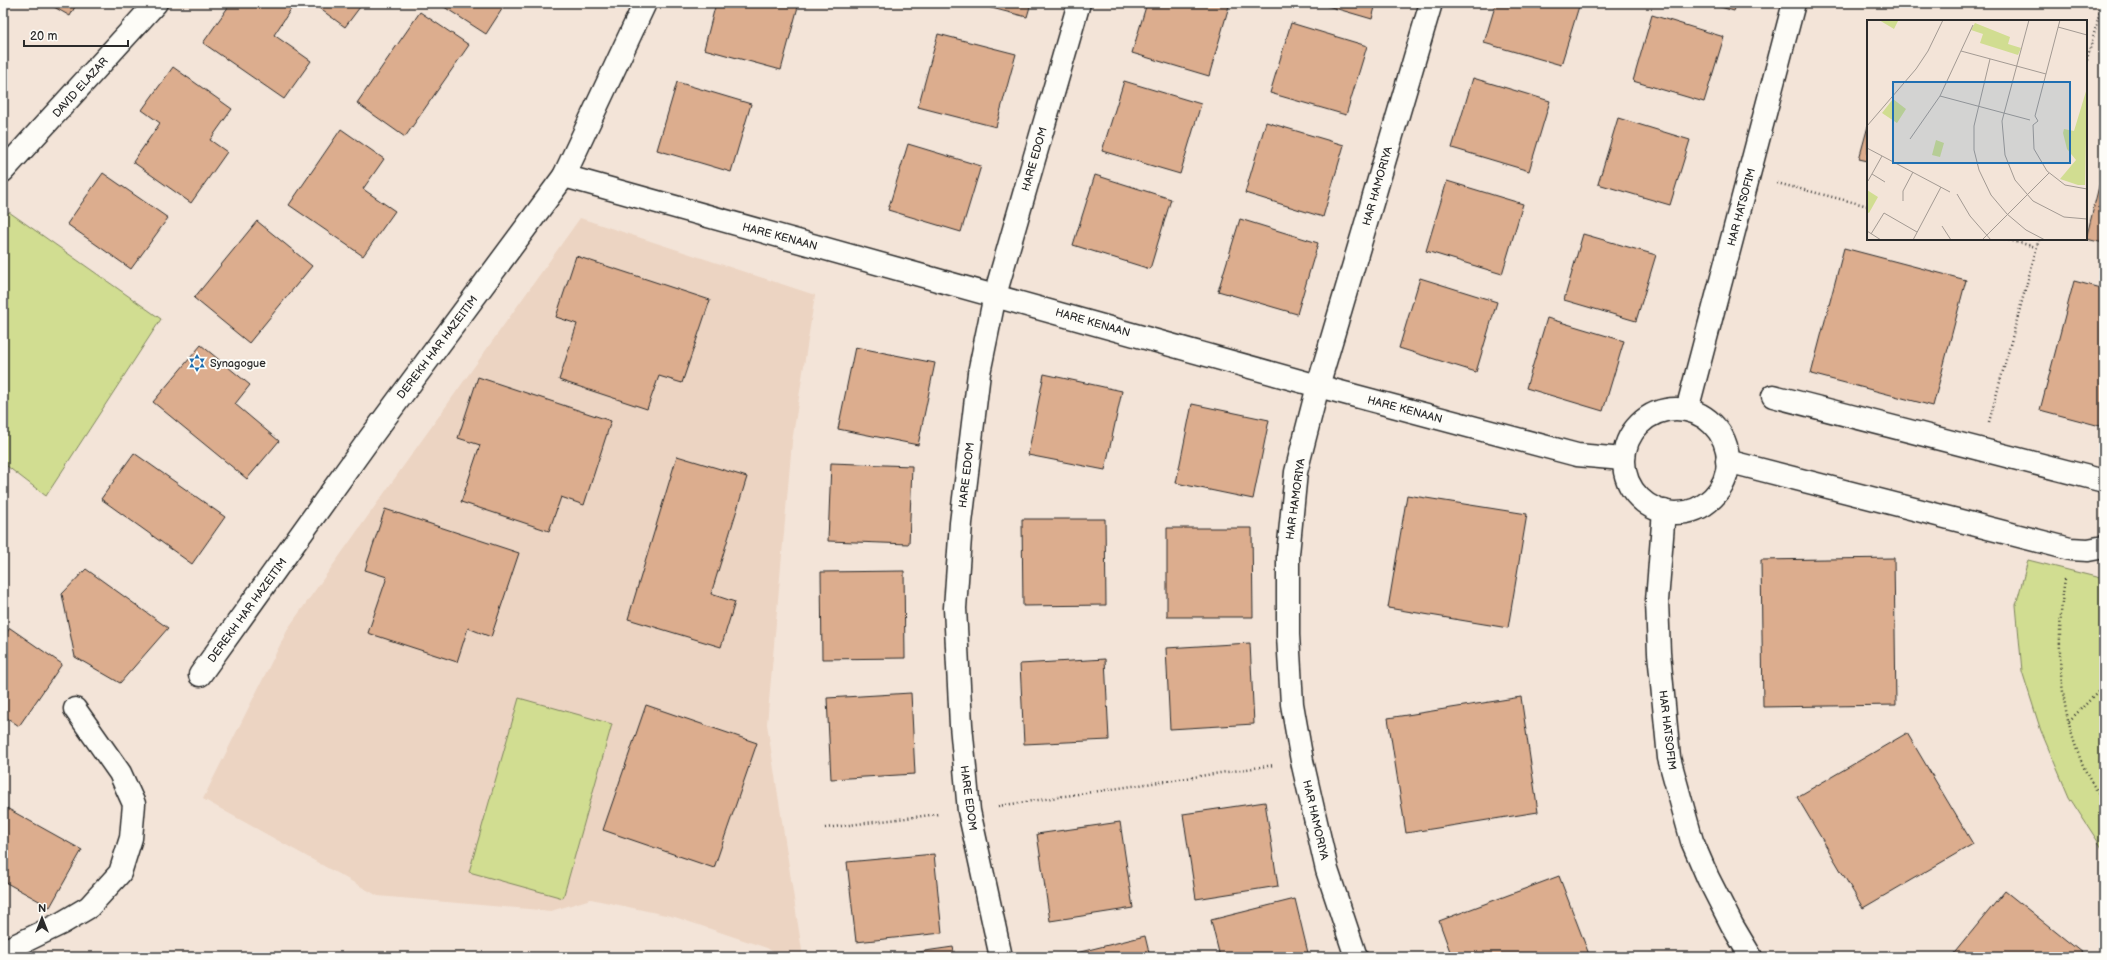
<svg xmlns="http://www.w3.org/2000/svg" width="2107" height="960" font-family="'Balsamiq Sans',sans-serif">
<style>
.built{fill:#ecd4c2}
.green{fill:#d1dd91;stroke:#7e845e}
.building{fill:#dcad8e;stroke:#2b2b2b}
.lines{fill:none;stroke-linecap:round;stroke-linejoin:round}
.minor-casing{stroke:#2b2b2b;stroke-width:25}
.path{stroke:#2b2b2b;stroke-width:2.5;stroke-dasharray:1 3;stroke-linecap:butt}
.minor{stroke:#fdfcf7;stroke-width:22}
.labels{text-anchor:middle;stroke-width:4;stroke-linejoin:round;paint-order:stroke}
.street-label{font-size:11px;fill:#2b2b2b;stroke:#fdfcf7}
.poi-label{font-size:11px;fill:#2b2b2b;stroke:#fdfcf7;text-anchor:start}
.inset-road{fill:none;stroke:#a39a93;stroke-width:1}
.view{fill:#1f6fb2;fill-opacity:0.15;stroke:#1f6fb2;stroke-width:2}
.inset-edge{fill:none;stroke:#2b2b2b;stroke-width:2}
</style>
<rect width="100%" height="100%" fill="#f3e4d8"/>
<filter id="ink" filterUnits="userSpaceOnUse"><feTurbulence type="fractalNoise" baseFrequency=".025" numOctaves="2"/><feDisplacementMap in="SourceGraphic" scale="8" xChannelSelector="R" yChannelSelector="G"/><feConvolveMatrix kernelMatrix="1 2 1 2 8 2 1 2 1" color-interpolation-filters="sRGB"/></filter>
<g filter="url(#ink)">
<polygon class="built" points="580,218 815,295 792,442 767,724 803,957 781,957 767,948 675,917 591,899 551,911 378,896 203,799 289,627"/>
<g class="green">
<polygon points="9,212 161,319 46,496 3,463 3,219"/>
<polygon points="2028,560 2104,579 2104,851 2069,797 2041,731 2022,671 2016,605"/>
<polygon points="519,698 612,724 563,898 469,872"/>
</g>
<g class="building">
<polygon points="47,3 77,3 70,16"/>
<polygon points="231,3 288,3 293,6 274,35 311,61 284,99 203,43"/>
<polygon points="312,3 363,3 345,27"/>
<polygon points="438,3 506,3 486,34"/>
<polygon points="716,3 799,3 781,70 704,49"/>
<polygon points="972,3 1031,3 1027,17"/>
<polygon points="1147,3 1220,3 1229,6 1209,76 1132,53"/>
<polygon points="1317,3 1376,3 1372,19"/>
<polygon points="1496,3 1580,3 1561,65 1484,43"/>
<polygon points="1707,3 1737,3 1734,11"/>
<polygon points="420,12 469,45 405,137 357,103"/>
<polygon points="1652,15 1724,37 1704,102 1633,81"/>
<polygon points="1291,23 1367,46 1346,115 1270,93"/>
<polygon points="938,34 1016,54 996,127 918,107"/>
<polygon points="173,67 232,109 210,140 227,152 191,203 133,162 160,123 142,110"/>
<polygon points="1473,78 1550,101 1529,171 1452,148"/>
<polygon points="1124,81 1201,104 1180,174 1102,151"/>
<polygon points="677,82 751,104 731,172 657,150"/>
<polygon points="1618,118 1690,140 1670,205 1598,184"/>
<polygon points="1266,122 1344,145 1323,217 1245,193"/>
<polygon points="1868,126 1868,161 1859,159"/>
<polygon points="341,129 384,159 363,189 395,211 363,256 289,205"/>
<polygon points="908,144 981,166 961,232 888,210"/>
<polygon points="2104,166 2104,243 2086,239"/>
<polygon points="103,173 168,218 131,269 67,224"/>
<polygon points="1095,175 1171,199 1150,269 1073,245"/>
<polygon points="1447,181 1523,204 1502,274 1426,251"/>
<polygon points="1240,219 1318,243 1297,314 1218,291"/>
<polygon points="257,221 312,266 249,343 194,298"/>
<polygon points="1583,234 1656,255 1636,321 1564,300"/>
<polygon points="1844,248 1966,280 1933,406 1811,374"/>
<polygon points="576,256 710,300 682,383 659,376 647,409 559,380 577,324 556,317"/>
<polygon points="1420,278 1497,302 1476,372 1399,348"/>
<polygon points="2074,281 2104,289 2104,427 2040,410"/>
<polygon points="1547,318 1624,341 1603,411 1526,388"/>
<polygon points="201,345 250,385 235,404 279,441 247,479 153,402"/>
<polygon points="855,347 935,363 918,445 838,429"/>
<polygon points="1044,374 1122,391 1105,470 1028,455"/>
<polygon points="478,377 611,421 584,505 561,497 549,531 461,502 480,445 458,438"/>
<polygon points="1192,404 1269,420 1253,499 1176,483"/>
<polygon points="134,453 225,517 192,564 101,499"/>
<polygon points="677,456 747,477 711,594 735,602 721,647 628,619"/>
<polygon points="831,463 912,466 909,544 828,541"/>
<polygon points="1407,495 1527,514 1508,628 1388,608"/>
<polygon points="385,509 519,553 491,637 468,628 457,662 368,633 387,577 365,570"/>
<polygon points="1022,519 1105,519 1106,605 1023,606"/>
<polygon points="1167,528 1252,528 1253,617 1167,617"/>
<polygon points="1894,558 1896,705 1763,707 1761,560"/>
<polygon points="86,569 168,628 120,683 75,657 62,594"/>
<polygon points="904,571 905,658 822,659 821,572"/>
<polygon points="10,628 62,664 19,726 3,715 3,638"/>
<polygon points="1250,643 1254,724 1170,729 1166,648"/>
<polygon points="1105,659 1109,740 1024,744 1020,664"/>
<polygon points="911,693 915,774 831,779 827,698"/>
<polygon points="1521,697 1538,812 1406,833 1388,718"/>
<polygon points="646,705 757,743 714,868 603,830"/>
<polygon points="1907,733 1973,844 1863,908 1797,797"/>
<polygon points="1265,802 1278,886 1196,899 1183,814"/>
<polygon points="3,806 82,850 50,907 3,881"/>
<polygon points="1120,822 1133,908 1050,921 1037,834"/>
<polygon points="934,854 942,933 856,942 847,862"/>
<polygon points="1559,876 1590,957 1452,957 1439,921"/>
<polygon points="2005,891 2087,957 1951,957"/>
<polygon points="1295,899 1309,957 1220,957 1211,920"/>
<polygon points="1145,936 1150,957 1068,957 1068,955"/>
<polygon points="953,947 955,957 883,957"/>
</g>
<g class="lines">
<g class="minor-casing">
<g id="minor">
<polyline points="3,171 156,3"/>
<polyline points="564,176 1318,386 1577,455 1623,459"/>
<polyline points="1773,396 2104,481"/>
<circle cx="1676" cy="461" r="52"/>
<polyline points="1687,410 1794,3"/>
<polyline points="1727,461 2070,549 2088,550 2104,547"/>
<polyline points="1664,511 1657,601 1659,653 1669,758 1692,841 1708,878 1732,925 1751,957"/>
<polyline points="200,675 370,438 564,176 645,3"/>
<polyline points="6,950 62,923 89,907 120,873 131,838 134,804 120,773 75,709"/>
<polyline points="1001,957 969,811 961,725 955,608 961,523 979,373 995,295 1079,3"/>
<polyline points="1356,957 1327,870 1302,761 1292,704 1288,635 1288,554 1296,472 1318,386 1431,3"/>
</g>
</g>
<g class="path">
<polyline points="2086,64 2102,3"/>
<polyline points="1777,183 1868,206"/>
<polyline points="2005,239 2036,247"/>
<polyline points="1989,422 2039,239"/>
<path d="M 2065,579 C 2055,643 2058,716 2088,776 C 2092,784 2099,793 2104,801"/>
<polyline points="2069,721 2104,686"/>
<polyline points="998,806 1274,765"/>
<polyline points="825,828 939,814"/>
</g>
<use href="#minor" class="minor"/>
</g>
</g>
<defs>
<g id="synagogue-bare" transform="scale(1.38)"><path d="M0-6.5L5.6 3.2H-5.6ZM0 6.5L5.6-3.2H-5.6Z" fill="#1f6fb2" stroke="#fdfcf7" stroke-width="2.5" paint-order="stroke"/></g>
</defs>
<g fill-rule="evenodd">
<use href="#synagogue-bare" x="197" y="363"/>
</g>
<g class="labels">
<g class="street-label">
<text transform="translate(80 87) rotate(-48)" y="4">DAVID ELAZAR</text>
<text transform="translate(1034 159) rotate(-74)" y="4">HARE EDOM</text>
<text transform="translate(1377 186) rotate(-74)" y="4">HAR HAMORIYA</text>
<text transform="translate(1741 207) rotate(-75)" y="4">HAR HATSOFIM</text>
<text transform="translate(780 236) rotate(15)" y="4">HARE KENAAN</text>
<text transform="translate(1093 322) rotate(16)" y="4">HARE KENAAN</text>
<text transform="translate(437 347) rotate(-53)" y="4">DEREKH HAR HAZEITIM</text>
<text transform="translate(1405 409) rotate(15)" y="4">HARE KENAAN</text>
<text transform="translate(966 475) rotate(-83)" y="4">HARE EDOM</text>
<text transform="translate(1295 499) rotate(-82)" y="4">HAR HAMORIYA</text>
<text transform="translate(247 610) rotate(-54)" y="4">DEREKH HAR HAZEITIM</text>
<text transform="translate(1668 730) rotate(83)" y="4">HAR HATSOFIM</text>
<text transform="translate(969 798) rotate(82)" y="4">HARE EDOM</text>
<text transform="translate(1316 820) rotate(77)" y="4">HAR HAMORIYA</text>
</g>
<g class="poi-label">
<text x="210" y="367">Synagogue</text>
</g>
</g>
<g transform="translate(1867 20)">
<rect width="220" height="220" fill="#f3e4d8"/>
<path d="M 12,0 L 30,0 L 31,1 L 27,9 ZM 108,3 L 143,17 L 141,24 L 154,28 L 151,35 L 113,23 L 116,14 L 104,10 ZM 220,68 L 218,165 L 211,165 L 193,159 L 209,140 L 200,129 L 196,113 L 197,109 L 207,111 ZM 26,79 L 39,89 L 30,103 L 15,93 ZM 69,120 L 77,123 L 73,137 L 65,135 ZM 0,170 L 11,177 L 2,193 L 0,192 Z" fill="#d1dd91"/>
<path class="inset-road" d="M 162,0 L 135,101 L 138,135 L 148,160 L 166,181 L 197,197 L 220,199M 191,7 L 220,15M 94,31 L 179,54M 123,39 L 107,106 L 107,130 L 112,150 L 124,175 L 140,194 L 159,210 L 178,220M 73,76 L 163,100M 168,96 L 193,0M 166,105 L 167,129 L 180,151 L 198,165 L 220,169M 166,105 L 171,101 L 168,96M 0,106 L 49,49 L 61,31 L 76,0M 43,119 L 73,76 L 106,5M 0,128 L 83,172M 5,154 L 18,162M 1,161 L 15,136M 90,174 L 103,196 L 124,220M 36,181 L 36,171 L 46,152M 75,206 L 84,220M 0,211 L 14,220M 4,214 L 17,193 L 50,212M 46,220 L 74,167M 115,220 L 182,153"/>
<path class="view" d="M 26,62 L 203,62 L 203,143 L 26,143 Z"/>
<rect width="220" height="220" class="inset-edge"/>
</g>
<rect width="2107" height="960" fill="none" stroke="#fdfcf7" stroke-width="16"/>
<rect x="8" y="8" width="2091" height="944" fill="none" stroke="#2b2b2b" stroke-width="1.5" filter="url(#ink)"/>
<g transform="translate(42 918)" stroke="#fdfcf7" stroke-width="3" paint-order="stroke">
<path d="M0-3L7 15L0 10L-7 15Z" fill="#2b2b2b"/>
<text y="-6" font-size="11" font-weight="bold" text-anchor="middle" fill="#2b2b2b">N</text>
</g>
<path d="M24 40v6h104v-6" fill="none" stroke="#2b2b2b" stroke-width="2"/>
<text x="30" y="40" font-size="12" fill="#2b2b2b" stroke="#fdfcf7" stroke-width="3" paint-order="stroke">20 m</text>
</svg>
